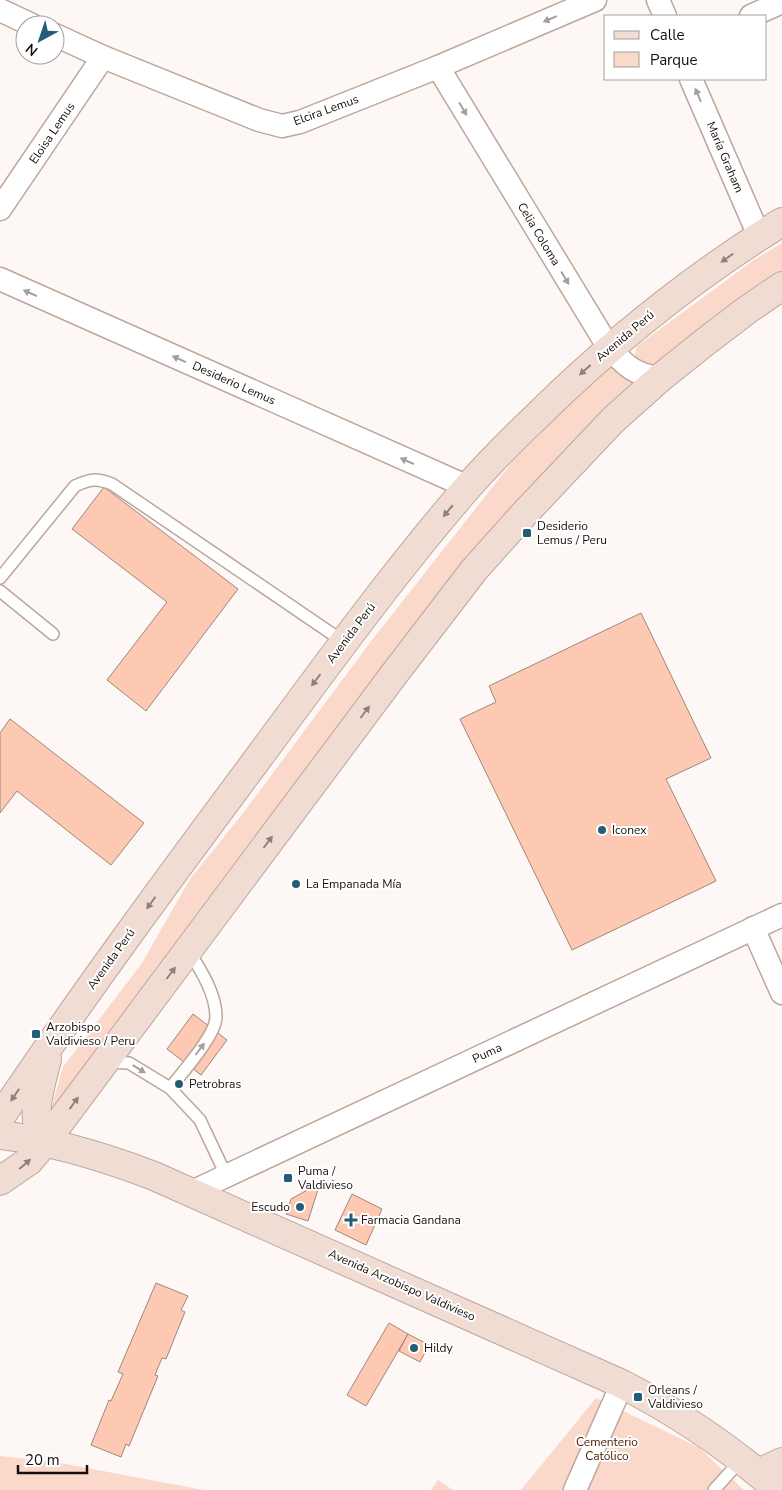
<svg xmlns="http://www.w3.org/2000/svg" width="782" height="1490" font-family="'Nunito Sans',sans-serif">
<style>
.green{fill:#fad8ca}
.building{fill:#fdc9b3;stroke:#9e877d}
.lines{fill:none;stroke-linecap:round;stroke-linejoin:round}
.lane-casing{stroke:#bea69b;stroke-width:14}
.street-casing{stroke:#bea69b;stroke-width:25}
.secondary-casing{stroke:#bea69b;stroke-width:30}
.lane{stroke:#fff;stroke-width:11}
.street{stroke:#fff;stroke-width:22}
.secondary{stroke:#f1dcd3;stroke-width:28}
.oneway{fill:#a39f9e}
.oneway2{fill:#8f8079}
.poi-dot{fill:#235d76;stroke:#fff;stroke-width:2}
.labels{text-anchor:middle;stroke-width:4;stroke-linejoin:round;paint-order:stroke}
.street-label{font-size:12px;fill:#18100c;stroke:#fff}
.poi-label{font-size:12px;fill:#18100c;stroke:#fff;text-anchor:start}
.park-label{font-size:12px;fill:#4a1800;stroke:#fff}
</style>
<rect width="100%" height="100%" fill="#fdf8f6"/>
<g class="green">
<polygon points="782,243 782,274 663,365 640,368 634,359 637,346 754,260"/>
<polygon points="612,362 629,381 640,383 54,1120 52,1106 63,1067 142,963 190,879 244,812 372,640 513,461"/>
<polygon points="596,1398 698,1447 744,1490 521,1490"/>
<polygon points="0,1456 55,1462 204,1490 0,1490"/>
<polygon points="438,1480 453,1490 431,1490"/>
</g>
<g class="building">
<polygon points="104,487 238,589 146,711 107,680 167,602 72,529"/>
<polygon points="641,613 711,758 666,779 716,881 572,950 460,719 496,702 489,686"/>
<polygon points="10,719 144,823 111,865 17,791 0,813 0,733"/>
<polygon points="193,1014 227,1040 201,1075 167,1049"/>
<polygon points="320,1183 308,1221 286,1214 291,1199"/>
<polygon points="352,1194 382,1209 366,1245 335,1230"/>
<polygon points="156,1283 188,1296 181,1310 185,1312 166,1359 162,1358 155,1375 158,1376 129,1446 126,1444 121,1457 91,1445 109,1400 111,1401 123,1374 118,1372"/>
<polygon points="389,1323 408,1334 366,1406 347,1395"/>
<polygon points="408,1334 429,1345 420,1362 399,1351"/>
</g>
<g class="lines">
<g class="lane-casing">
<g id="lane">
<path d="M 0,578 L 75,486 C 90,479 96,478 112,484 L 344,642"/>
<polyline points="0,591 53,634"/>
<polyline points="106,1062 129,1063 170,1088 200,1120 226,1175"/>
<path d="M 170,1088 C 182,1073 216,1035 216,1017 C 216,993 200,969 188,950"/>
<polyline points="714,1490 741,1460"/>
</g>
</g>
<g class="street-casing">
<g id="street">
<polyline points="658,0 665,16"/>
<polyline points="0,10 32,25"/>
<polyline points="751,16 782,2"/>
<polyline points="55,35 103,57 259,120 282,126 300,122 438,67 595,0"/>
<path d="M 438,67 L 609,348 C 626,366 635,375 660,378"/>
<polyline points="691,79 759,236"/>
<polyline points="0,209 103,57"/>
<polyline points="0,279 468,487"/>
<polyline points="753,928 782,993"/>
<polyline points="192,1192 782,915"/>
<polyline points="575,1490 622,1384"/>
</g>
</g>
<g class="secondary-casing">
<g id="secondary">
<path d="M 0,1118 C 82,996 169,878 256,761 C 324,669 391,576 466,489 C 488,464 513,439 537,416 C 612,342 693,277 782,222"/>
<path d="M 0,1135 C 53,1141 104,1157 154,1176 L 622,1384 C 680,1414 729,1447 778,1490"/>
<path d="M 45,1142 C 28,1118 41,1086 47,1059"/>
<polyline points="0,1181 29,1161 45,1142 395,673 474,570 525,513 613,420 660,378 705,342 747,310 782,286"/>
<polyline points="759,1473 782,1462"/>
</g>
</g>
<use href="#lane" class="lane"/>
<use href="#street" class="street"/>
<use href="#secondary" class="secondary"/>
</g>
<defs><path id="oneway-solid" d="M-6-.8H1V-3.2L6.5 0L1 3.2V.8H-6Z" transform="scale(1.25)"/></defs>
<g class="oneway">
<use href="#oneway-solid" transform="translate(550 19) rotate(157)"/>
<use href="#oneway-solid" transform="translate(698 95) rotate(-113)"/>
<use href="#oneway-solid" transform="translate(463 109) rotate(59)"/>
<use href="#oneway-solid" transform="translate(565 278) rotate(59)"/>
<use href="#oneway-solid" transform="translate(30 293) rotate(-156)"/>
<use href="#oneway-solid" transform="translate(179 359) rotate(-156)"/>
<use href="#oneway-solid" transform="translate(407 461) rotate(-156)"/>
<use href="#oneway-solid" transform="translate(200 1049) rotate(-53)"/>
<use href="#oneway-solid" transform="translate(139 1069) rotate(31)"/>
</g>
<g class="oneway2">
<use href="#oneway-solid" transform="translate(727 258) rotate(145)"/>
<use href="#oneway-solid" transform="translate(585 370) rotate(138)"/>
<use href="#oneway-solid" transform="translate(448 511) rotate(130)"/>
<use href="#oneway-solid" transform="translate(316 680) rotate(127)"/>
<use href="#oneway-solid" transform="translate(365 712) rotate(-53)"/>
<use href="#oneway-solid" transform="translate(268 842) rotate(-53)"/>
<use href="#oneway-solid" transform="translate(151 903) rotate(126)"/>
<use href="#oneway-solid" transform="translate(171 973) rotate(-53)"/>
<use href="#oneway-solid" transform="translate(15 1095) rotate(124)"/>
<use href="#oneway-solid" transform="translate(74 1103) rotate(-54)"/>
<use href="#oneway-solid" transform="translate(25 1164) rotate(-41)"/>
</g>
<g class="poi-dot">
<rect x="522" y="528" width="10" height="10" rx="2.5"/>
<circle cx="602" cy="830" r="5"/>
<circle cx="296" cy="884" r="5"/>
<rect x="31" y="1029" width="10" height="10" rx="2.5"/>
<circle cx="179" cy="1084" r="5"/>
<rect x="283" y="1173" width="10" height="10" rx="2.5"/>
<circle cx="300" cy="1207" r="5"/>
<path d="M348.5 1212.5h5v5h5v5h-5v5h-5v-5h-5v-5h5z"/>
<circle cx="414" cy="1348" r="5"/>
<rect x="633" y="1392" width="10" height="10" rx="2.5"/>
</g>
<g class="labels">
<g class="street-label">
<text transform="translate(326 110) rotate(-20)" y="4">Elcira Lemus</text>
<text transform="translate(52 133) rotate(-56)" y="4">Eloisa Lemus</text>
<text transform="translate(725 157) rotate(67)" y="4">María Graham</text>
<text transform="translate(539 234) rotate(59)" y="4">Celia Coloma</text>
<text transform="translate(625 336) rotate(-40)" y="4">Avenida Perú</text>
<text transform="translate(234 383) rotate(24)" y="4">Desiderio Lemus</text>
<text transform="translate(351 633) rotate(-53)" y="4">Avenida Perú</text>
<text transform="translate(111 959) rotate(-54)" y="4">Avenida Perú</text>
<text transform="translate(487 1053) rotate(-25)" y="4">Puma</text>
<text transform="translate(402 1285) rotate(24)" y="4">Avenida Arzobispo Valdivieso</text>
</g>
<g class="poi-label">
<text x="537" y="530">Desiderio<tspan x="537" dy="14">Lemus / Peru</tspan></text>
<text x="612" y="834">Iconex</text>
<text x="306" y="888">La Empanada Mía</text>
<text x="46" y="1031">Arzobispo<tspan x="46" dy="14">Valdivieso / Peru</tspan></text>
<text x="189" y="1088">Petrobras</text>
<text x="298" y="1175">Puma /<tspan x="298" dy="14">Valdivieso</tspan></text>
<text x="290" y="1211" text-anchor="end">Escudo</text>
<text x="361" y="1224">Farmacia Gandana</text>
<text x="424" y="1352">Hildy</text>
<text x="648" y="1394">Orleans /<tspan x="648" dy="14">Valdivieso</tspan></text>
</g>
<g class="park-label">
<text x="607" y="1446">Cementerio<tspan x="607" dy="14">Católico</tspan></text>
</g>
</g>
<rect x="604" y="15" width="162" height="65" fill="#ffffff" stroke="#a39f9e"/>
<rect x="614" y="31" width="25" height="8" fill="#f1dcd3" stroke="#a39f9e"/>
<text x="650" y="40" font-size="15" fill="#18100c">Calle</text>
<rect x="614" y="52" width="25" height="15" fill="#fad8ca" stroke="#a39f9e"/>
<text x="650" y="65" font-size="15" fill="#18100c">Parque</text>
<g transform="translate(40 40) rotate(220)"><circle r="24" fill="#ffffff" stroke="#a39f9e"/>
<path d="M0-4L9 19L0 12L-9 19Z" fill="#235d76"/>
<text y="-8" font-size="14" font-weight="bold" text-anchor="middle" fill="#18100c">N</text>
</g>
<path d="M18 1465v8h69v-8" fill="none" stroke="#18100c" stroke-width="2.5"/>
<text x="25" y="1465" font-size="15" fill="#18100c" stroke="#ffffff" stroke-width="4" paint-order="stroke">20 m</text>
</svg>
